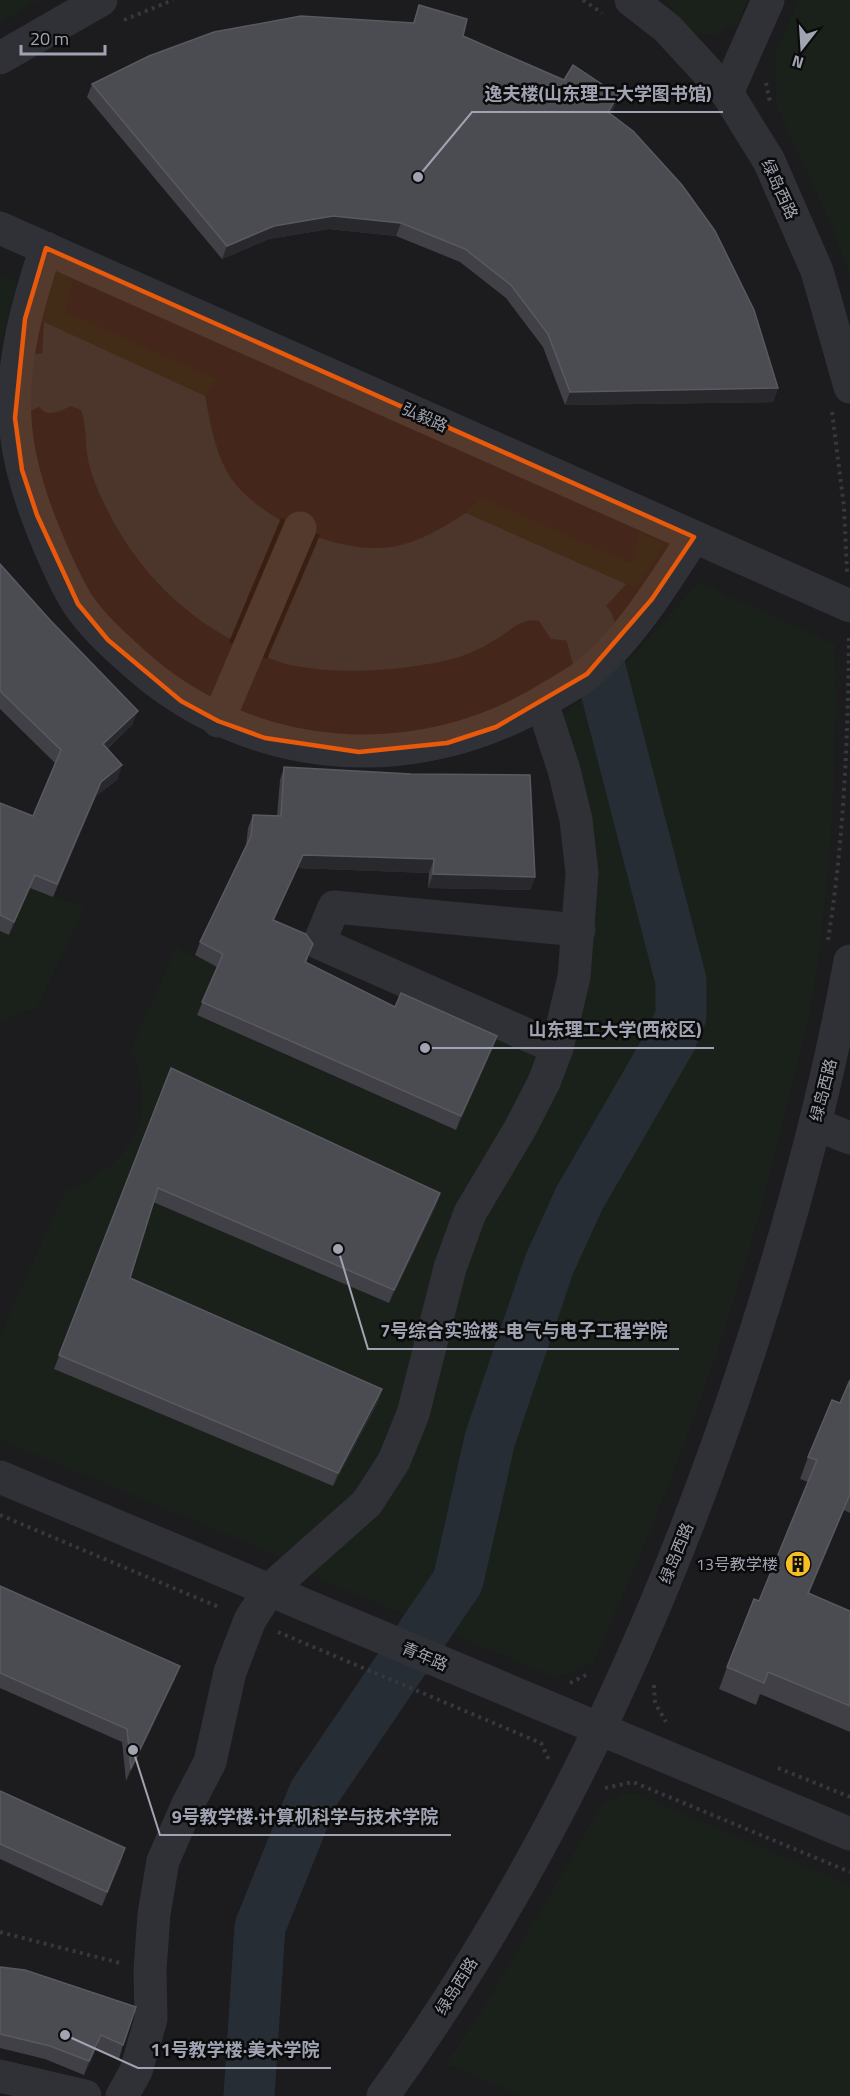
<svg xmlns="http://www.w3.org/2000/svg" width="850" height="2096" font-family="'Titillium Web','Noto Sans SC',sans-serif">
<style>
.built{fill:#1c1b1e}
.green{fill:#1a211b}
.water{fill:#262d34}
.pier{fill:#100f11}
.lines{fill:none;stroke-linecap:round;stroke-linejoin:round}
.river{stroke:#262d34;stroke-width:51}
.path{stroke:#36383d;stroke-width:4;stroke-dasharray:3 4.5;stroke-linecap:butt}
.minor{stroke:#303136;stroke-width:33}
.wall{fill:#414046}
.shaded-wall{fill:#29282c}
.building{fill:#4b4b52;stroke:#595961;stroke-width:1.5}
.marked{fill:#e8590c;fill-opacity:0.2;stroke:#e8590c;stroke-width:4.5;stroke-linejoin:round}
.labels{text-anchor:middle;stroke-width:5;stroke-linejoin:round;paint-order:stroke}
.street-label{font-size:16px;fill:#a0a4b2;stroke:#0b0b0c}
.poi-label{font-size:16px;fill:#a0a4b2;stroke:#0b0b0c;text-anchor:end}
.leader{fill:none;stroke:#a0a4b2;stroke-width:2}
.callout-dot{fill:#a0a4b2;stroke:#0b0b0c;stroke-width:2}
.callout-label{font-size:18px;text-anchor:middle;font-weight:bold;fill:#a0a4b2;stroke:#0b0b0c;stroke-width:5;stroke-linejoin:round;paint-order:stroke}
</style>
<rect width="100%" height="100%" fill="#100f11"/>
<rect class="built" x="0" y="0" width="850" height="2096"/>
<g class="green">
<polygon points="0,0 39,0 0,23"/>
<polygon points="664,0 748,0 737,25 714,35 694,33"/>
<polygon points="799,0 850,0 850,277 833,229 776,105 775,55"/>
<polygon points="51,268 73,279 66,312 217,379 205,396 33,318"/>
<polygon points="0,275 17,282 0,346"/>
<polygon points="481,497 631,563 639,532 665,544 635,588 466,513"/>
<path d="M 699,582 L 835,644 C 838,744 832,846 820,946 C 814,1003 798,1062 784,1118 C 739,1309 674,1485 593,1663 L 557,1678 L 303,1572 L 360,1527 L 457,1291 L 486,1206 L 583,993 L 553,724 L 634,655 Z"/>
<polygon points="30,888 85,907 37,1008 14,1016 0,1024 0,931 9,935"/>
<path d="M 176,947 L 218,967 L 197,1015 L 455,1130 L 458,1020 L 543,1059 L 404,1420 L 373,1481 L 288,1560 L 0,1440 L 0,1335 L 65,1191 C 133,1163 159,1120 131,1049 Z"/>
<polygon points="623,1793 637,1794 850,1885 850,2096 522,2096 446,2064 494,1991 601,1805"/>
</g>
<path class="water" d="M 44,322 L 205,396 C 210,421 214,447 226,470 C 252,519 348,560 401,545 C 425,539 445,526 466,513 L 626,584 L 589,625 L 571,641 L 551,639 L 539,621 C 521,617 509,632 495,640 C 479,650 462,657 444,661 C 395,671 341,675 290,665 C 276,662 262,654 248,648 C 183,618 134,567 104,503 C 97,489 91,474 88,460 C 85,444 87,425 81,410 L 71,406 C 60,411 47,419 39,406 Z"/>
<polygon class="pier" points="281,518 320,535 267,659 229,642"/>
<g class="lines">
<g class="river">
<polyline points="0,396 40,379"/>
<polyline points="249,2096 260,1927 314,1793 458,1581 490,1439 549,1265 579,1199 671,1040 681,1016 681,981 589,625"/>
</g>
<g class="path">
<polyline points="583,0 602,13"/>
<polyline points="124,20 173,0"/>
<polyline points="766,83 770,102"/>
<polyline points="832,412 844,507 847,572"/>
<path d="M 828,940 C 844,840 848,738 849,636"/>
<polyline points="0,1515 221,1608"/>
<polyline points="278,1632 541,1743 549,1760"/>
<polyline points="570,1683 590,1673"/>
<polyline points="654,1685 655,1703 666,1722"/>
<polyline points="778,1768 850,1797"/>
<polyline points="605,1788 633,1782 850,1872"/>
<polyline points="0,1932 120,1963"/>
</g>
<g class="minor">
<polyline points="631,0 667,28 727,93"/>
<polyline points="768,0 727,93 769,161 817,271 850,387"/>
<polyline points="0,58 101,0"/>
<polyline points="0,228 850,606"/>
<path d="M 46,248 C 28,303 11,361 15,419 C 17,456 28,493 42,528 C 52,553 63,580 78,604 C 93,626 113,644 132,661 C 249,768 421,780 554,695 C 564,689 577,682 587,674 C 631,638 663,584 694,537"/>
<polyline points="218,721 300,528"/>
<polyline points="557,1048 319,943 334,907 579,930"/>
<polyline points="815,1124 850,1138"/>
<polyline points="0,1477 850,1834"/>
<polyline points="0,2076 59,2090"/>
<polyline points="58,2096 59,2090 85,2096"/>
<polyline points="122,2096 136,2071 151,2019 150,1970 154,1914 163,1861 187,1806 210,1762 230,1672 250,1620 269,1590 367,1503 394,1461 413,1414 450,1268 470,1213 521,1127 544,1082 557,1048 574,977 582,873 576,820 564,770 542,703"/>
<path d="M 383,2096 C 548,1868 667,1607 753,1340 C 793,1215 827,1089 850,961"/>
</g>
</g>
<g class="wall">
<polygon points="419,5 463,36 564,80 618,95 614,108 610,114 778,388 773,402 565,405 543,347 506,298 460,262 396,236 329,229 269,239 222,259 87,97 92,84 413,23"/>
<polygon points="0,564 133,724 107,749 118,779 96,796 53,897 30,888 9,935 0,931 0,803 33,816 55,763 0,709"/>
<polygon points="284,767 535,877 530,890 428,888 429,873 298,868 274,920 308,958 306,963 395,1007 497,1036 492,1050 456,1130 197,1015 217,967 195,955 200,942 246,845 248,828 253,815 277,816 280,780"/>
<polygon points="171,1068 440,1193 436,1206 389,1303 153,1202 130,1278 382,1389 378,1402 333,1486 54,1369"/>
<polygon points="850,1380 850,1513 844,1510 809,1594 850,1611 850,1732 760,1694 756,1705 719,1689 727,1667 759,1601 808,1482 800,1479 808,1457 840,1403"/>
<polygon points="0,1586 175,1679 126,1781 122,1742 0,1688"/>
<polygon points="0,1791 121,1862 102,1906 0,1859"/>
<polygon points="0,1967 123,2045 119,2059 96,2049 84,2075 45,2059 0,2048"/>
</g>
<g class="shaded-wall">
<polygon points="618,95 614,108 603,126 608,112"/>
<polygon points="333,216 401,223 396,236 329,229 269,239 222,259 227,246 274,226"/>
<polygon points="778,388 773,402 565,405 570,392"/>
<polygon points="138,711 133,724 98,757 103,744"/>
<polygon points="122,765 118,779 96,796 53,897 101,782"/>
<polygon points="303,855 434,859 429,873 298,868 268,933 273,920"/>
<polygon points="433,874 535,877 530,890 428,888"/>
<polygon points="35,875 30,888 9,935 14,922"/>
<polygon points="497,1036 492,1050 456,1130 461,1116"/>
<polygon points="440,1193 436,1206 389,1303 394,1290"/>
<polygon points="382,1389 378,1402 333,1486 338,1473"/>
<polygon points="850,1495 844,1510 800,1615 808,1593"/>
<polygon points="180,1666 175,1679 126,1781 131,1768"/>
<polygon points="125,1848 121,1862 102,1906 107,1892"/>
<polygon points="101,2035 96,2049 84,2075 89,2061"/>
</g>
<g class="building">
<polygon points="419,5 467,19 463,36 564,80 573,65 618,95 608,112 633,131 682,185 715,231 754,310 778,388 570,392 548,334 511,285 465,249 401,223 333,216 274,226 227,246 92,84 149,56 214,32 301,16 414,23"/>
<polygon points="0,564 50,620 138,711 103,744 122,765 101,782 57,884 35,875 14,922 0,915 0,803 33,816 61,750 0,691"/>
<polygon points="284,767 411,774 530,775 535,877 433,874 434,859 303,855 273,920 306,934 313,944 305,962 395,1007 401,993 497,1036 461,1116 202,1002 223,954 200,942 251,836 253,815 281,816"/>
<polygon points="171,1068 440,1193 394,1290 158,1188 130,1278 382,1389 338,1473 59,1355"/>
<polygon points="850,1380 850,1494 808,1593 850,1611 850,1706 768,1672 764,1683 727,1667 754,1599 759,1601 817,1460 808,1457 832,1400 840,1403"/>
<polygon points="0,1586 180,1666 131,1768 127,1729 0,1673"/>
<polygon points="0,1791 125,1848 107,1892 0,1844"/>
<polygon points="0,1967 25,1970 136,2007 123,2045 101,2035 89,2061 50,2046 0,2034"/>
</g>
<path class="marked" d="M 46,248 L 694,537 L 652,599 L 587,674 L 496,727 L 447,743 L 359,752 L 265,738 L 218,721 L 181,701 L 108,640 L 78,604 L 37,515 L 22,470 L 15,418 L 25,319 Z"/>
<defs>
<g id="building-disc" transform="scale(1.35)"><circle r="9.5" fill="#f6c022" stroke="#0b0b0c"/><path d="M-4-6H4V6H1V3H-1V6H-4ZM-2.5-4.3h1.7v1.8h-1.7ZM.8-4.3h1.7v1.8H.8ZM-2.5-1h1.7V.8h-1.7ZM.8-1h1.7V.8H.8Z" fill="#111"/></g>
</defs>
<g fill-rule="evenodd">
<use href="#building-disc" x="798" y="1564"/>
</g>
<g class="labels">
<g class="street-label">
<text transform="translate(780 189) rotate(65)" y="6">绿岛西路</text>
<text transform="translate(425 417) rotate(24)" y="6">弘毅路</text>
<text transform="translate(823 1090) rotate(-76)" y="6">绿岛西路</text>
<text transform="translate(676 1553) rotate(-68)" y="6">绿岛西路</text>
<text transform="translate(425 1656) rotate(23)" y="6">青年路</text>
<text transform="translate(456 1986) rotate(-58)" y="6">绿岛西路</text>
</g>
<g class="poi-label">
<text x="778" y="1570">13号教学楼</text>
</g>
</g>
<path class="leader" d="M418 177L472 112H723M425 1048L517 1048H714M338 1249L368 1349H679M133 1750L160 1835H451M65 2035L138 2068H331"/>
<g class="callout-dot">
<circle cx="418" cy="177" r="6"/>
<circle cx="425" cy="1048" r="6"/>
<circle cx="338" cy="1249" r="6"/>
<circle cx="133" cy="1750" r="6"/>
<circle cx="65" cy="2035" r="6"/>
</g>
<g class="callout-label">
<text x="598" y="100">逸夫楼(山东理工大学图书馆)</text>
<text x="615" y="1036">山东理工大学(西校区)</text>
<text x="524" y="1337">7号综合实验楼-电气与电子工程学院</text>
<text x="305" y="1823">9号教学楼·计算机科学与技术学院</text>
<text x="235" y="2056">11号教学楼·美术学院</text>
</g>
<g transform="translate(802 48) rotate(197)" stroke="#0b0b0c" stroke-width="4.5" paint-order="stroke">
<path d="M0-4.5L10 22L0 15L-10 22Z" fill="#a0a4b2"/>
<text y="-9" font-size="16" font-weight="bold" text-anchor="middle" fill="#a0a4b2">N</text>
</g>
<path d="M21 45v9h84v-9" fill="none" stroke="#a0a4b2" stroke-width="3"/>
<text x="30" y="45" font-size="18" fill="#a0a4b2" stroke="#0b0b0c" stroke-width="4.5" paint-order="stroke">20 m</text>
</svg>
